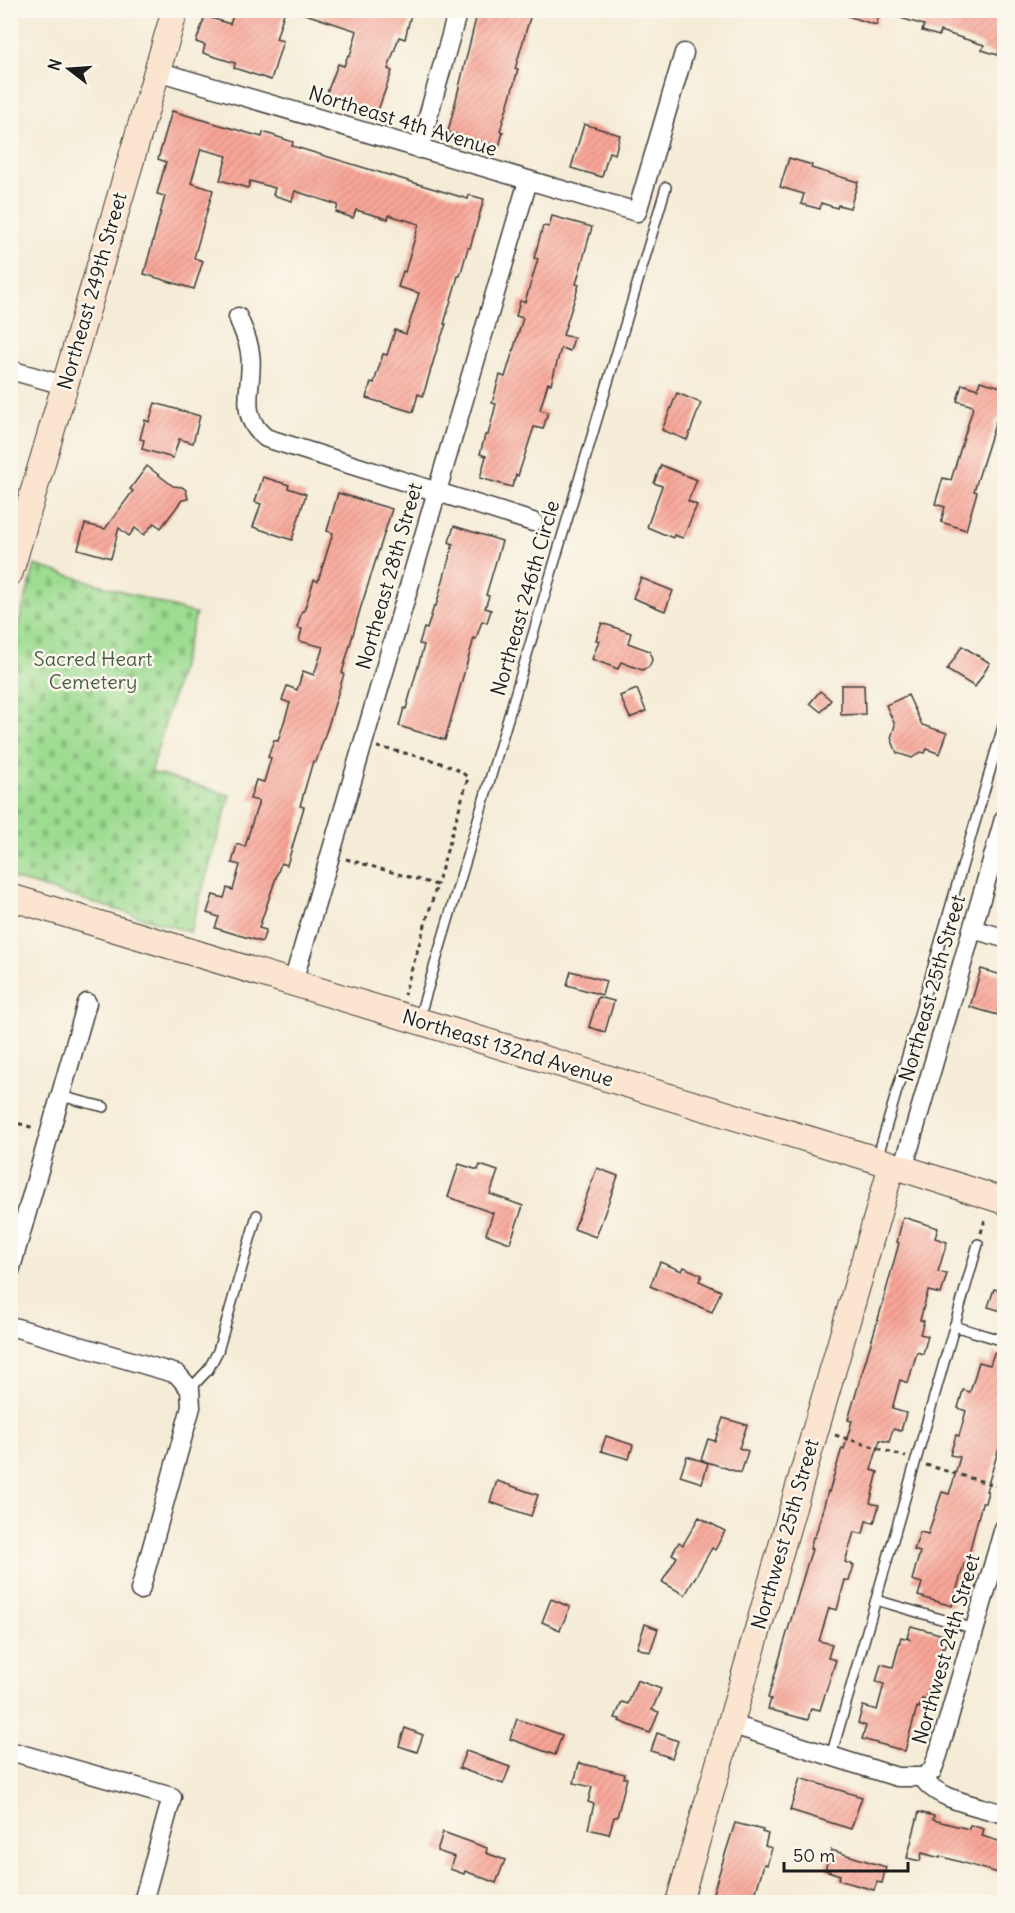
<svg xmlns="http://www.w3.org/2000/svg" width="1015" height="1913" font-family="Delius,sans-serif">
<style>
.cemetery{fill:url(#cemetery-stones);stroke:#5c7c56;stroke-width:1.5}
.building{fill:url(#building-hatch)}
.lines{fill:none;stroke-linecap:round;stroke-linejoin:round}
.lane-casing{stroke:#3d3b38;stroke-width:12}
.street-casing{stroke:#3d3b38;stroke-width:21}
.secondary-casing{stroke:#3d3b38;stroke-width:28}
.path{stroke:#3d3b38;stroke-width:3;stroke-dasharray:4.5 4.5;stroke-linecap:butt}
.lane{stroke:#fff;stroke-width:9}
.street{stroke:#fff;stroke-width:18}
.secondary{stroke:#fce5d0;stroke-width:26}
.labels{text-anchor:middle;stroke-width:5;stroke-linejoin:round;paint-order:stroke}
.street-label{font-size:20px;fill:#1c1c1c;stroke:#fbf7ec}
.park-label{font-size:20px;fill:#495f45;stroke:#fbf7ec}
</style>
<defs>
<pattern id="cemetery-stones" width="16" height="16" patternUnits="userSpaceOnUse" patternTransform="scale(1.5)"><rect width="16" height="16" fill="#9ddc91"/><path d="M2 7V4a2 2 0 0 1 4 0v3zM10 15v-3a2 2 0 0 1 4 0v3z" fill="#87bc7c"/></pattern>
<pattern id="building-hatch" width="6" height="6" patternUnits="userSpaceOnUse" patternTransform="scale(1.5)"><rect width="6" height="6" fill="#f8a597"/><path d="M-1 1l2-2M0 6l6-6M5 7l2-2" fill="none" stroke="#d48d82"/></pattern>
</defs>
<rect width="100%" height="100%" fill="#fbf7ec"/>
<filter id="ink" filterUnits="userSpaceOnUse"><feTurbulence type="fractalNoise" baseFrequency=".0167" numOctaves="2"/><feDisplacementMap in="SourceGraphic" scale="12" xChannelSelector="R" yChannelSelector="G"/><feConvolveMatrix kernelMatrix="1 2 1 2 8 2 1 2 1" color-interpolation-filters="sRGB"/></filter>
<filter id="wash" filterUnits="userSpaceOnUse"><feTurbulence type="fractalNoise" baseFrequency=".008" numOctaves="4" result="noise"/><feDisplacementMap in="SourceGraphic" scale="24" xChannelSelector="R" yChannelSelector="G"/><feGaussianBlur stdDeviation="1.35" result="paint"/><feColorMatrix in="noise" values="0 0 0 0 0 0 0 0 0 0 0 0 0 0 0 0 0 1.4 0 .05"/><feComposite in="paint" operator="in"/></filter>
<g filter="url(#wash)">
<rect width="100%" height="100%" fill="#f5ecd7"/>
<polygon class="cemetery" points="35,565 196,614 151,772 230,795 190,932 11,878 11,650"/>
<g id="blocks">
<g class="building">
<polygon points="235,10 285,10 276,39 283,41 271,80 234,68 235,63 203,53 205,45 196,42 205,16 230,24"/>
<polygon points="303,10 412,10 405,39 399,37 388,69 392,71 377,113 326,95 338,64 344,66 348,55 350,56 357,31 302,13"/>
<polygon points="478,10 519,10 531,14 515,69 518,69 514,84 500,131 503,132 499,147 448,132"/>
<polygon points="841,10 881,10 876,25 841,14"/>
<polygon points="888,10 1005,10 1005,52 999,51 998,55 982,50 984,45 965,39 940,31 939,36 922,31 924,25 887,14"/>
<polygon points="172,111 262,137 263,132 293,142 292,146 468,199 469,195 484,199 470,248 468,248 460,276 458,276 444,324 446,324 437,349 423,396 418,394 413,412 366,398 371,382 374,383 383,354 387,355 395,330 406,334 419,293 398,287 403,271 405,272 419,224 389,215 388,219 356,210 353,218 336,212 338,205 295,191 292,201 273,195 275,188 250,181 248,188 220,180 227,156 201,149 191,183 213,190 194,258 203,261 194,289 144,274 165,196 157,194 166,162 158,159"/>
<polygon points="584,124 620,135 615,154 609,152 602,177 571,168"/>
<polygon points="789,158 812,165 811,168 858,182 850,208 838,205 837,208 821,203 820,209 801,204 804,194 780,187"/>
<polygon points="552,216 592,227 576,284 579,285 563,335 574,338 570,351 561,348 551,384 548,383 540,410 548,412 543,429 534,427 518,476 516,475 512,487 480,478 486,456 480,454 485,435 488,435 496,404 492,403 500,375 505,377 523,318 516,316 520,301 525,302 538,259 534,258 543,226 549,227"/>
<polygon points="980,381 1005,388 1005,420 997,418 974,491 977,492 966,530 941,522 945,507 935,504 943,478 951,480 972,411 973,406 957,401 962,384 978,389"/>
<polygon points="677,393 701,403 687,440 662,430"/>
<polygon points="155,403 200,416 193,443 179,439 173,458 142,449 144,440 140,439 145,420 149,422"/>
<polygon points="661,465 697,480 688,501 697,505 683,538 674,535 673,538 647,527 662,486 654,483"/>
<polygon points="147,466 173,486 182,487 186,490 188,499 182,500 161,528 154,523 144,535 135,528 129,536 119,528 111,558 78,549 85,524 105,529 133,491 130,489"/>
<polygon points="263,477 289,485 288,488 306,494 292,540 253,527 261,504 255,502"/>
<polygon points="338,493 392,509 360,610 342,673 344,674 329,723 316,762 313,761 300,806 304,807 287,865 281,863 259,928 266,930 262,942 215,928 219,917 207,913 213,895 224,898 227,888 233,890 240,865 232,863 237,844 245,847 251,826 259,801 250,799 256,780 264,782 271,758 268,757 274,740 278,741 290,703 282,700 287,686 297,690 303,671 314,675 323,647 299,641 302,629 297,628 302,611 304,611 314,580 318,581 333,533 327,531"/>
<polygon points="454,526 502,541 486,595 489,596 485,608 491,610 487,623 482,621 476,639 474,638 445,740 399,726 404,708 406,709 424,645 419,644 424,628 427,629 434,606 436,606 453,544 449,542"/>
<polygon points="641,578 673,591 665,611 633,598"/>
<polygon points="602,623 631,633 628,643 650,651 652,660 649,667 642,670 621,662 618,669 592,659 599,641 596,640"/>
<polygon points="962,646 990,663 975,687 947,670"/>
<polygon points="841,685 864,685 865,714 841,715"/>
<polygon points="637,689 646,711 630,718 620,696"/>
<polygon points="820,691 831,700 821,712 810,703"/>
<polygon points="908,695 922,725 947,733 940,754 927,749 925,753 921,752 912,758 897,753 891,738 895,725 886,705"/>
<polygon points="981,969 1005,976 1005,994 998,1015 970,1007"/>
<polygon points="571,971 606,981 602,995 567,985"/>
<polygon points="598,997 614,1001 605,1032 589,1027"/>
<polygon points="459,1164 478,1170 480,1165 498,1171 490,1194 523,1206 510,1243 486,1234 493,1213 448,1197"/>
<polygon points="597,1168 618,1176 596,1237 574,1229"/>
<polygon points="903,1217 938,1228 935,1238 947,1242 938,1272 947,1274 941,1294 928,1291 920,1320 924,1321 920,1334 928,1336 923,1354 917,1352 908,1383 900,1380 892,1409 906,1413 901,1431 893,1429 889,1442 880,1440 871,1470 878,1472 870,1503 879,1505 874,1523 866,1521 863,1534 854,1532 845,1562 854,1565 849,1581 845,1580 837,1610 829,1608 819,1641 832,1644 828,1658 836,1660 820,1710 811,1708 808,1720 768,1709 771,1699 768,1698 806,1568 812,1549 810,1549 813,1537 815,1537 828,1491 829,1492 842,1448 844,1449 852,1421 848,1420 881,1309 899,1243 897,1242"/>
<polygon points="660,1262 682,1271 684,1267 702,1275 699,1281 721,1291 712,1312 650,1286"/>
<polygon points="994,1289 1005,1292 1005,1312 988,1307"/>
<polygon points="994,1353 1005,1357 1005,1428 986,1491 988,1491 985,1503 982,1503 966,1565 964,1564 952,1606 918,1596 922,1583 912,1580 920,1552 914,1550 920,1532 928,1534 942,1492 949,1494 953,1482 960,1457 950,1455 956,1435 959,1436 966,1411 958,1408 963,1390 970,1392 979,1362 990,1365"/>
<polygon points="723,1418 747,1425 739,1448 748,1451 741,1473 701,1460 708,1439 715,1441"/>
<polygon points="606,1436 633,1445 629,1459 601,1451"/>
<polygon points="687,1456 708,1463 702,1483 680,1476"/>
<polygon points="497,1481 538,1495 531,1516 490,1502"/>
<polygon points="699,1517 725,1531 715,1550 712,1548 685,1595 662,1582 677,1557 672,1554 679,1542 683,1545"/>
<polygon points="551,1599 570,1607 560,1630 542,1622"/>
<polygon points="645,1624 658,1629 650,1652 637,1648"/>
<polygon points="911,1626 947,1636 944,1648 942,1647 926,1700 922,1699 919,1708 917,1707 905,1751 862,1739 866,1726 858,1723 863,1706 877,1710 884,1684 876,1682 881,1664 893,1667 901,1637 909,1639 907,1637"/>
<polygon points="637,1680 661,1689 652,1710 659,1712 650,1733 619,1721 620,1719 615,1718 622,1702 628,1704"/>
<polygon points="517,1719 562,1735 555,1755 510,1739"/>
<polygon points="405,1728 423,1735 417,1752 399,1746"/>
<polygon points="657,1733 678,1741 672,1758 651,1751"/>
<polygon points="466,1751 510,1767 503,1784 459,1768"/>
<polygon points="579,1763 625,1774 624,1778 627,1778 617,1817 614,1817 609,1834 588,1829 594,1804 588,1802 592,1787 574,1783"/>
<polygon points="800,1778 862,1797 851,1829 790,1810"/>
<polygon points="919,1812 934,1816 933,1820 969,1829 970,1825 984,1829 982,1836 1005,1843 1005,1875 940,1856 940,1858 922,1853 920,1861 907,1858"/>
<polygon points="735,1823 763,1830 762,1832 768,1834 765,1846 772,1848 767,1865 764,1864 753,1902 710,1902"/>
<polygon points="443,1832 487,1848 486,1853 505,1860 496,1883 465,1871 464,1874 450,1869 455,1857 437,1851"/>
<polygon points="831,1850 886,1867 882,1883 877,1882 874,1890 838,1880 840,1875 825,1870"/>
</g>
</g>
</g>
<g filter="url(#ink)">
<use href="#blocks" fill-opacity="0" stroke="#3d3b38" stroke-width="1.5"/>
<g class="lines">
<g class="lane-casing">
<g id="lane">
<polyline points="419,1018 666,187"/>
<polyline points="60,1096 104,1107"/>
<polyline points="877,1159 1004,723"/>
<polyline points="954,1326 1004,1341"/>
<polyline points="190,1389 208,1370 218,1351 257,1215"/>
<polyline points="876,1600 975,1629"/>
<polyline points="831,1756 978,1244"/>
</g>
</g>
<g class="street-casing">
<g id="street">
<polyline points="157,71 637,212 684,53"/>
<polyline points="419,149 458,10"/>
<path d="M 238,317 C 242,328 249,341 250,353 C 255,384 235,414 266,438 L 533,522"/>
<polyline points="10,370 64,385"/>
<polyline points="972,929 1004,938"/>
<polyline points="293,982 528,181"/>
<polyline points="903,1169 1004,819"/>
<polyline points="10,1271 87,1003"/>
<polyline points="10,1326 177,1374 190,1389 191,1407 140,1590"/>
<path d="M 730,1724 L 897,1777 L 923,1777 C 933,1799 982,1807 1004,1814"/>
<polyline points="10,1751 172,1797 143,1902"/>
<polyline points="923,1777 932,1771 938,1755 1004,1528"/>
</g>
</g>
<g class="secondary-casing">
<g id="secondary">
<polyline points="10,572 175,10"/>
<polyline points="10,897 877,1160 1004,1201"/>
<polyline points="679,1902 892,1165"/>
</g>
</g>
<g class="path">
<path d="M 377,747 C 399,752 455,762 468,778 L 437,885"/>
<polyline points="346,859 437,885 404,995"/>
<polyline points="10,1121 34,1128"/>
<polyline points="981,1233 986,1216"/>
<polyline points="835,1435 906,1457"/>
<polyline points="926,1465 1004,1488"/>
</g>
<use href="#lane" class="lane"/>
<use href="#street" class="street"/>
<use href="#secondary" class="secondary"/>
</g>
</g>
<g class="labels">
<g class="street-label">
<text transform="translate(403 121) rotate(17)" y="7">Northeast 4th Avenue</text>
<text transform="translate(92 291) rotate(-74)" y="7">Northeast 249th Street</text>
<text transform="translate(389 576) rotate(-74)" y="7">Northeast 28th Street</text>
<text transform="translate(525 598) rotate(-74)" y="7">Northeast 246th Circle</text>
<text transform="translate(932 988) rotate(-74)" y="7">Northeast 25th Street</text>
<text transform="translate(508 1048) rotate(17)" y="7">Northeast 132nd Avenue</text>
<text transform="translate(785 1534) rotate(-74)" y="7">Northwest 25th Street</text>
<text transform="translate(946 1649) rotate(-74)" y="7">Northwest 24th Street</text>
</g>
<g class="park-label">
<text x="93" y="666">Sacred Heart<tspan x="93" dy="23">Cemetery</tspan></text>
</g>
</g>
<rect width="1015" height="1913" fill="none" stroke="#fbf7ec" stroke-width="36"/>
<g transform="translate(69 69) rotate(287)" stroke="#fbf7ec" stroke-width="4.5" paint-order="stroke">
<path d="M0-4.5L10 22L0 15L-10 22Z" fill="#1c1c1c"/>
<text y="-9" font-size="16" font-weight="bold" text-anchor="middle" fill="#1c1c1c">N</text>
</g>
<path d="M784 1862v9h124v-9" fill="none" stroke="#1c1c1c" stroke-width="3"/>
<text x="793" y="1862" font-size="18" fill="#1c1c1c" stroke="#fbf7ec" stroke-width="4.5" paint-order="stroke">50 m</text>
</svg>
